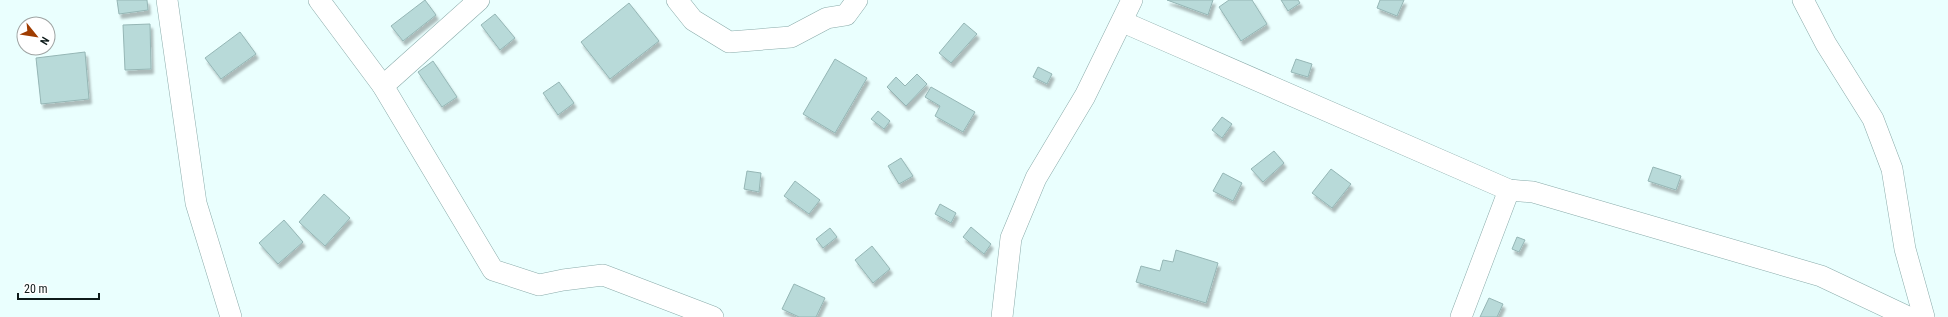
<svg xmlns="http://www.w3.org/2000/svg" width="1948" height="317" font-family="'Roboto Condensed',sans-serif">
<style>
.building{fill:#b8dad9;stroke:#95b6b5;filter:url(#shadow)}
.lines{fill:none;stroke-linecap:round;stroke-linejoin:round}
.minor-casing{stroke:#8aabaa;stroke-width:22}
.minor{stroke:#fff;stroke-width:21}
</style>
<defs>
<filter id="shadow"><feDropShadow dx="2.5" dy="4.5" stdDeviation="1" flood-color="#0004"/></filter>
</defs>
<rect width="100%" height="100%" fill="#eafffe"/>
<g class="building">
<polygon points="117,0 147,0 148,10 119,14"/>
<polygon points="425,0 436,15 403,41 391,26"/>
<polygon points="1167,0 1213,0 1208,15"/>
<polygon points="1229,0 1252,0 1267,24 1241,41 1219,7"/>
<polygon points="1281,0 1298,0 1300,3 1288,11"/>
<polygon points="1380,0 1404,0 1397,16 1377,8"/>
<polygon points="629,3 659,41 610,79 581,42"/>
<polygon points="495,14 515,38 500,50 481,25"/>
<polygon points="964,23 977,34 951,63 939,53"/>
<polygon points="150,24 151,69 125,70 123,25"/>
<polygon points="240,32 256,54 221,79 205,58"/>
<polygon points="85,52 89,99 41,104 36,58"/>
<polygon points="835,59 867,78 835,133 803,114"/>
<polygon points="1296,59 1312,64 1308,77 1291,72"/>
<polygon points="433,61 457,97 442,107 418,72"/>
<polygon points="1038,67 1052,74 1047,84 1033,77"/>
<polygon points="917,74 927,84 906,106 887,87 896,77 905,86"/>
<polygon points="559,82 574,103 558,115 543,93"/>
<polygon points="931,87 975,112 963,132 935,116 940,106 925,97"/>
<polygon points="878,111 890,121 884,129 871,119"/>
<polygon points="1222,117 1232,124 1222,138 1212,130"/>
<polygon points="1274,151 1284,163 1263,182 1251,169"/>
<polygon points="901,158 913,176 899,184 888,166"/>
<polygon points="1653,167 1681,176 1676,190 1648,181"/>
<polygon points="1331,169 1351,184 1332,208 1312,193"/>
<polygon points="747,171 761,173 759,192 744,189"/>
<polygon points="1223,173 1242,183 1233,201 1213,191"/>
<polygon points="795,181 820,200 809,214 784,196"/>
<polygon points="324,194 350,218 325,246 299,222"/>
<polygon points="940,204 956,213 951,223 935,214"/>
<polygon points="284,220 303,242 278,264 259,243"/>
<polygon points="971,227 991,244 984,254 963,237"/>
<polygon points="830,228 837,237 823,248 816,239"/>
<polygon points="1517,237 1525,240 1519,252 1512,249"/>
<polygon points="872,246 890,269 873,283 855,260"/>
<polygon points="1176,250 1218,263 1206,303 1136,282 1141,266 1160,271 1163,260 1173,262"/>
<polygon points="794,284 825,298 816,317 799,317 782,309"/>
<polygon points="1489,298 1503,304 1497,317 1480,317"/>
</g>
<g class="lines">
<g class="minor-casing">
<g id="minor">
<polyline points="167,0 196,203 231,317"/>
<polyline points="319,0 383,86 493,270 539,285 563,280 603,275 713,317"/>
<polyline points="677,0 693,20 729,42 791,37 827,18 846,15 857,0"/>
<polyline points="1803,0 1826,44 1873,119 1892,169 1905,249 1924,317"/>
<polyline points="1123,22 1509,190 1533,192 1821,276 1908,317"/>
<polyline points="383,86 479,0"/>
<polyline points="1002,317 1011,238 1036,178 1085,96 1132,0"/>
<polyline points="1461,317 1509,190"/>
</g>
</g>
<use href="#minor" class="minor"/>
</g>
<g transform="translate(36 36) rotate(120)"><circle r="19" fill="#ffffff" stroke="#9fa4a3"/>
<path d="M0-3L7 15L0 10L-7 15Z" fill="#9f3c00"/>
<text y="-6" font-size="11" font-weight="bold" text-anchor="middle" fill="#0e1b1a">N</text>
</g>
<path d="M18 293v6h81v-6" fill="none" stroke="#0e1b1a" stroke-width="2"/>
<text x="24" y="293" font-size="12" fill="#0e1b1a" stroke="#ffffff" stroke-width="3" paint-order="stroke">20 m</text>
</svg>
